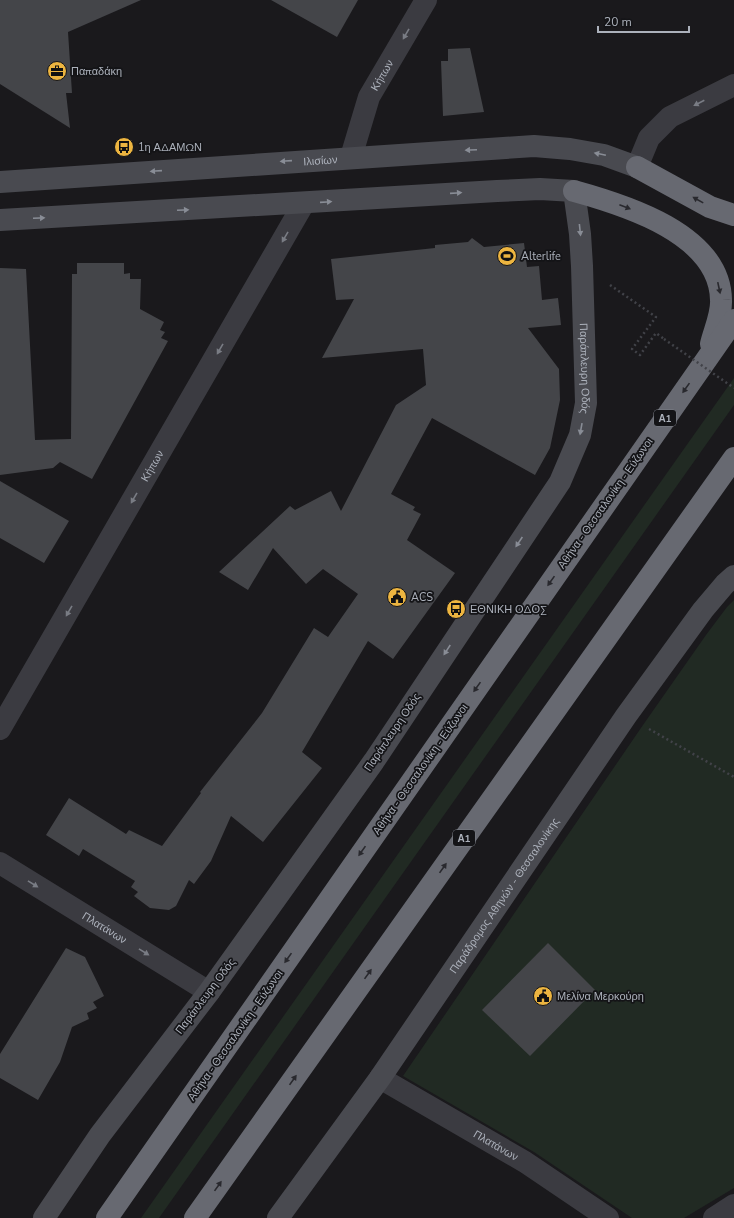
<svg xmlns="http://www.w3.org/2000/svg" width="734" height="1218" font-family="'Nunito Sans',sans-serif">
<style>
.green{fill:#212a23}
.building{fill:#444549}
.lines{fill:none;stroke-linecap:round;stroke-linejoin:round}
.path{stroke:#414248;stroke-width:2.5;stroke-dasharray:2 3;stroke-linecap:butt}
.minor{stroke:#3b3b41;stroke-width:22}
.secondary{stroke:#494a50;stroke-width:22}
.motorway{stroke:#676971;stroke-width:22}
.path-bridge{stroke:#414248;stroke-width:2.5;stroke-dasharray:2 3;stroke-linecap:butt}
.oneway{fill:#797c84}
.oneway2{fill:#898d96}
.oneway3{fill:#29292e}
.labels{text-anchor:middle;stroke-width:3.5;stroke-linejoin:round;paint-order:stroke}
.shield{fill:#141417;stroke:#7e828a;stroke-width:1}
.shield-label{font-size:10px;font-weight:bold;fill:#acb1bb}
.poi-label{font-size:11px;fill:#acb1bb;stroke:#141417;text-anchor:start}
.street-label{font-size:11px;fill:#acb1bb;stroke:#141417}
</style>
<rect width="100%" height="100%" fill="#1a191c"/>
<g class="green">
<polygon points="734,378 734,405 159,1218 141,1218"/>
<polygon points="734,600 734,1188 684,1218 632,1218 534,1152 403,1076 643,725 706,635 727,607"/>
</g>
<g class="building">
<polygon points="0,0 141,0 68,32 72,93 66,93 70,128 0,84"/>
<polygon points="271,0 358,0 337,37"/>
<polygon points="470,48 484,112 443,116 441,61 448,61 448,49"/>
<polygon points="472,238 484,247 524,243 527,267 539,266 542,300 558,298 561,325 528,328 559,369 560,400 550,448 535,475 432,418 391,494 415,507 413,510 421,514 407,540 455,573 393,659 368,641 302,752 322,768 263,842 231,816 211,861 194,884 189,880 176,906 169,910 150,908 134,896 138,892 131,887 135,881 83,849 79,856 46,835 69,798 126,834 129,830 162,846 201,793 200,792 262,713 314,628 328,637 358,594 323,569 306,584 273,548 248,590 219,572 290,506 295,510 331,491 341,511 396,405 426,385 423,349 322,358 354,299 336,300 331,259 435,248 435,245 468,242"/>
<polygon points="77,263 124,263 124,274 130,273 130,279 141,279 140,309 164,322 160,330 165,332 161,338 168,341 92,479 60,462 53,468 0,475 0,268 26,269 35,440 71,439 72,274 77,274"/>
<polygon points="0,481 69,521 44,563 0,538"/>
<polygon points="548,943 595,990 530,1056 482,1010"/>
<polygon points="66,948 85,957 104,996 93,1002 97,1008 87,1013 89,1019 72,1027 60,1062 38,1100 0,1078 0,1054"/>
</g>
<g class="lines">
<g class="path">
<polyline points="610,285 656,317 632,349 640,355 656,333 664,339"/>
<polyline points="649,729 734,777"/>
</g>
<g class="minor">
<path id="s1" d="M 351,157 L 369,97 L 426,0"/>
<polyline points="637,167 649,138 670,117 734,85"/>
<path id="s2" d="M 0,729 L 304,203"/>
<path id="s3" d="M 0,863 L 209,992"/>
<path id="s4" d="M 380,1078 L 525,1162 L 608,1218"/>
<polyline points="714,1218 734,1205"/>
</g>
<g class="secondary">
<path id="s5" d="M 0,182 L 534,146 L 570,149 L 604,155 L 637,167"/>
<path id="s6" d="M 0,220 L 497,191 L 540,189 L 574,191 L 580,234 L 582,266 L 586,403 L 580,435 L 560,482 L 374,761 L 209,992 L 100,1135 L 44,1218"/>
<path id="s7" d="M 278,1218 L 380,1078 L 626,716 L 703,610 L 725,584 L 734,576"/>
</g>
<g class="motorway">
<polyline points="637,167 710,207 734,215"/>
<path d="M 574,191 C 625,205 720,234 721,300 C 722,314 714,331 711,344"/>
<polyline points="107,1218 734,320"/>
<polyline points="195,1218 734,458"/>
</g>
<polyline class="path-bridge" points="664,339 734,388"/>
</g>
<defs><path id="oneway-solid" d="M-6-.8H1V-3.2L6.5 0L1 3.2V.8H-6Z"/></defs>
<g class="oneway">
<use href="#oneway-solid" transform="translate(406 34) rotate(120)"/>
<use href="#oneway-solid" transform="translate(699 103) rotate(153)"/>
<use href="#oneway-solid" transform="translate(285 237) rotate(120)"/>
<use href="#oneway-solid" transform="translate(220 349) rotate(120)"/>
<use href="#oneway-solid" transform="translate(134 498) rotate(120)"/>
<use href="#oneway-solid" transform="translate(69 611) rotate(120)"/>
<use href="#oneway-solid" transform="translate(33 884) rotate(32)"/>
<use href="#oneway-solid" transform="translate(144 952) rotate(32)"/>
</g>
<g class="oneway2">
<use href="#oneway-solid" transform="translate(471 150) rotate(177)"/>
<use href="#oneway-solid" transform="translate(600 154) rotate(-168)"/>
<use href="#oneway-solid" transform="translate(286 161) rotate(176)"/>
<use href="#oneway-solid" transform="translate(156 171) rotate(176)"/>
<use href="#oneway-solid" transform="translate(456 193) rotate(-4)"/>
<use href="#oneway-solid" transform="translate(326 202) rotate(-4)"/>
<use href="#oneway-solid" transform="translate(183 210) rotate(-3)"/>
<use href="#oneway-solid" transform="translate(39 218) rotate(-3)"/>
<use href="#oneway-solid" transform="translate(580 230) rotate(84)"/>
<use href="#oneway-solid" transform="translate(581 429) rotate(100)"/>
<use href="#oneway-solid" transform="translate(519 542) rotate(124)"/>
<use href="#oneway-solid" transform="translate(447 650) rotate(123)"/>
</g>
<g class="oneway3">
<use href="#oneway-solid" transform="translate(698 200) rotate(-151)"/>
<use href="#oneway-solid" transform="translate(625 207) rotate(21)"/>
<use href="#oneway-solid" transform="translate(719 288) rotate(78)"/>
<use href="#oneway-solid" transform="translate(686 388) rotate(125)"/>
<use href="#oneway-solid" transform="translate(551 581) rotate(125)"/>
<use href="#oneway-solid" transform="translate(477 687) rotate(125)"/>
<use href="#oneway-solid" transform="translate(362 851) rotate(125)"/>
<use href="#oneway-solid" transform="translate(443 868) rotate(-55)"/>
<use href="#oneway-solid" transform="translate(288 958) rotate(125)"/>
<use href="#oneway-solid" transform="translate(368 974) rotate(-55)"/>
<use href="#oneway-solid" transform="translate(293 1080) rotate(-55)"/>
<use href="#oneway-solid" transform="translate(218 1186) rotate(-55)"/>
</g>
<defs>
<g id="office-disc" transform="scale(1)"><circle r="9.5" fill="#edb540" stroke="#141417"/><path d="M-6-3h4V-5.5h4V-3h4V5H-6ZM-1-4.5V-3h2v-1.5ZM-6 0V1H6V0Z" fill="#111"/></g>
<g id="bus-disc" transform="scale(1)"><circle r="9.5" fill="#edb540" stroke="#141417"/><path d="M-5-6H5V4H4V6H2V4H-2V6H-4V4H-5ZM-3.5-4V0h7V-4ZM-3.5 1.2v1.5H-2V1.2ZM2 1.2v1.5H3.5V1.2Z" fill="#111"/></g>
<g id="stadium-disc" transform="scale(1)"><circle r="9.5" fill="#edb540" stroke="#141417"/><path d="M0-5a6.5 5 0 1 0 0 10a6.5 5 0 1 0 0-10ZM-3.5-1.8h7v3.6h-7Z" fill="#111"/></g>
<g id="civic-disc" transform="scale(1)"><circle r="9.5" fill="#edb540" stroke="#141417"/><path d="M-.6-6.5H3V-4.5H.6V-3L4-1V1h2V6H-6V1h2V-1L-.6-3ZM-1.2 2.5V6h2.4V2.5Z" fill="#111"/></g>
</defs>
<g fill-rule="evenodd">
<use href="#office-disc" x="57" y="71"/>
<use href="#bus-disc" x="124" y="147"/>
<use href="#stadium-disc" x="507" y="256"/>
<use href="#civic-disc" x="397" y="597"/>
<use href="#bus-disc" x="456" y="609"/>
<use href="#civic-disc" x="543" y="996"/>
</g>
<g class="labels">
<g class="shield">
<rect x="654" y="410" width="22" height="16" rx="3"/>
<rect x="453" y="830" width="22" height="16" rx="3"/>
</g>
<g class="shield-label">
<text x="665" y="422">Α1</text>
<text x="464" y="842">Α1</text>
</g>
<g class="poi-label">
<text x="71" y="75">Παπαδάκη</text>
<text x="138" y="151">1η ΑΔΑΜΩΝ</text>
<text x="521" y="260">Alterlife</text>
<text x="411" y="601">ACS</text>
<text x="470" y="613">ΕΘΝΙΚΗ ΟΔΟΣ</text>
<text x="557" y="1000">Μελίνα Μερκούρη</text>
</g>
<g class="street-label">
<text dy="4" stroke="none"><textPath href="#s1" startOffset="88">Κήπων</textPath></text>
<text dy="4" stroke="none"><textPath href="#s5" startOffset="321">Ιλισίων</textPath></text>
<text dy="4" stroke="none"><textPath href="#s6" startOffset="753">Παράπλευρη Οδός</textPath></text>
<text dy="4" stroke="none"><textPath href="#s2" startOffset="304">Κήπων</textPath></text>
<text transform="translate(605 503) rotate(-55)" y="4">Αθήνα - Θεσσαλονίκη - Εύζωνοι</text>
<text transform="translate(392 732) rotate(-56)" y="4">Παράπλευρη Οδός</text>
<text transform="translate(420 769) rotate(-55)" y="4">Αθήνα - Θεσσαλονίκη - Εύζωνοι</text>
<text dy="4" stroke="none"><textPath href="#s7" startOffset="394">Παράδρομος Αθηνών - Θεσσαλονίκης</textPath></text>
<text dy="4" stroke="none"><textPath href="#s3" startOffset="123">Πλατάνων</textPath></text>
<text transform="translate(205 996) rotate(-53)" y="4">Παράπλευρη Οδός</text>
<text transform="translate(235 1035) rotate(-55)" y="4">Αθήνα - Θεσσαλονίκη - Εύζωνοι</text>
<text dy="4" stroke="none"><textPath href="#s4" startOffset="134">Πλατάνων</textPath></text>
</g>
</g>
<path d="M598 26v6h91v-6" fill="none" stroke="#acb1bb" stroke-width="2"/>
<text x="604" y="26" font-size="12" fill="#acb1bb" stroke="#141417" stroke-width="3" paint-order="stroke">20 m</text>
</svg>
